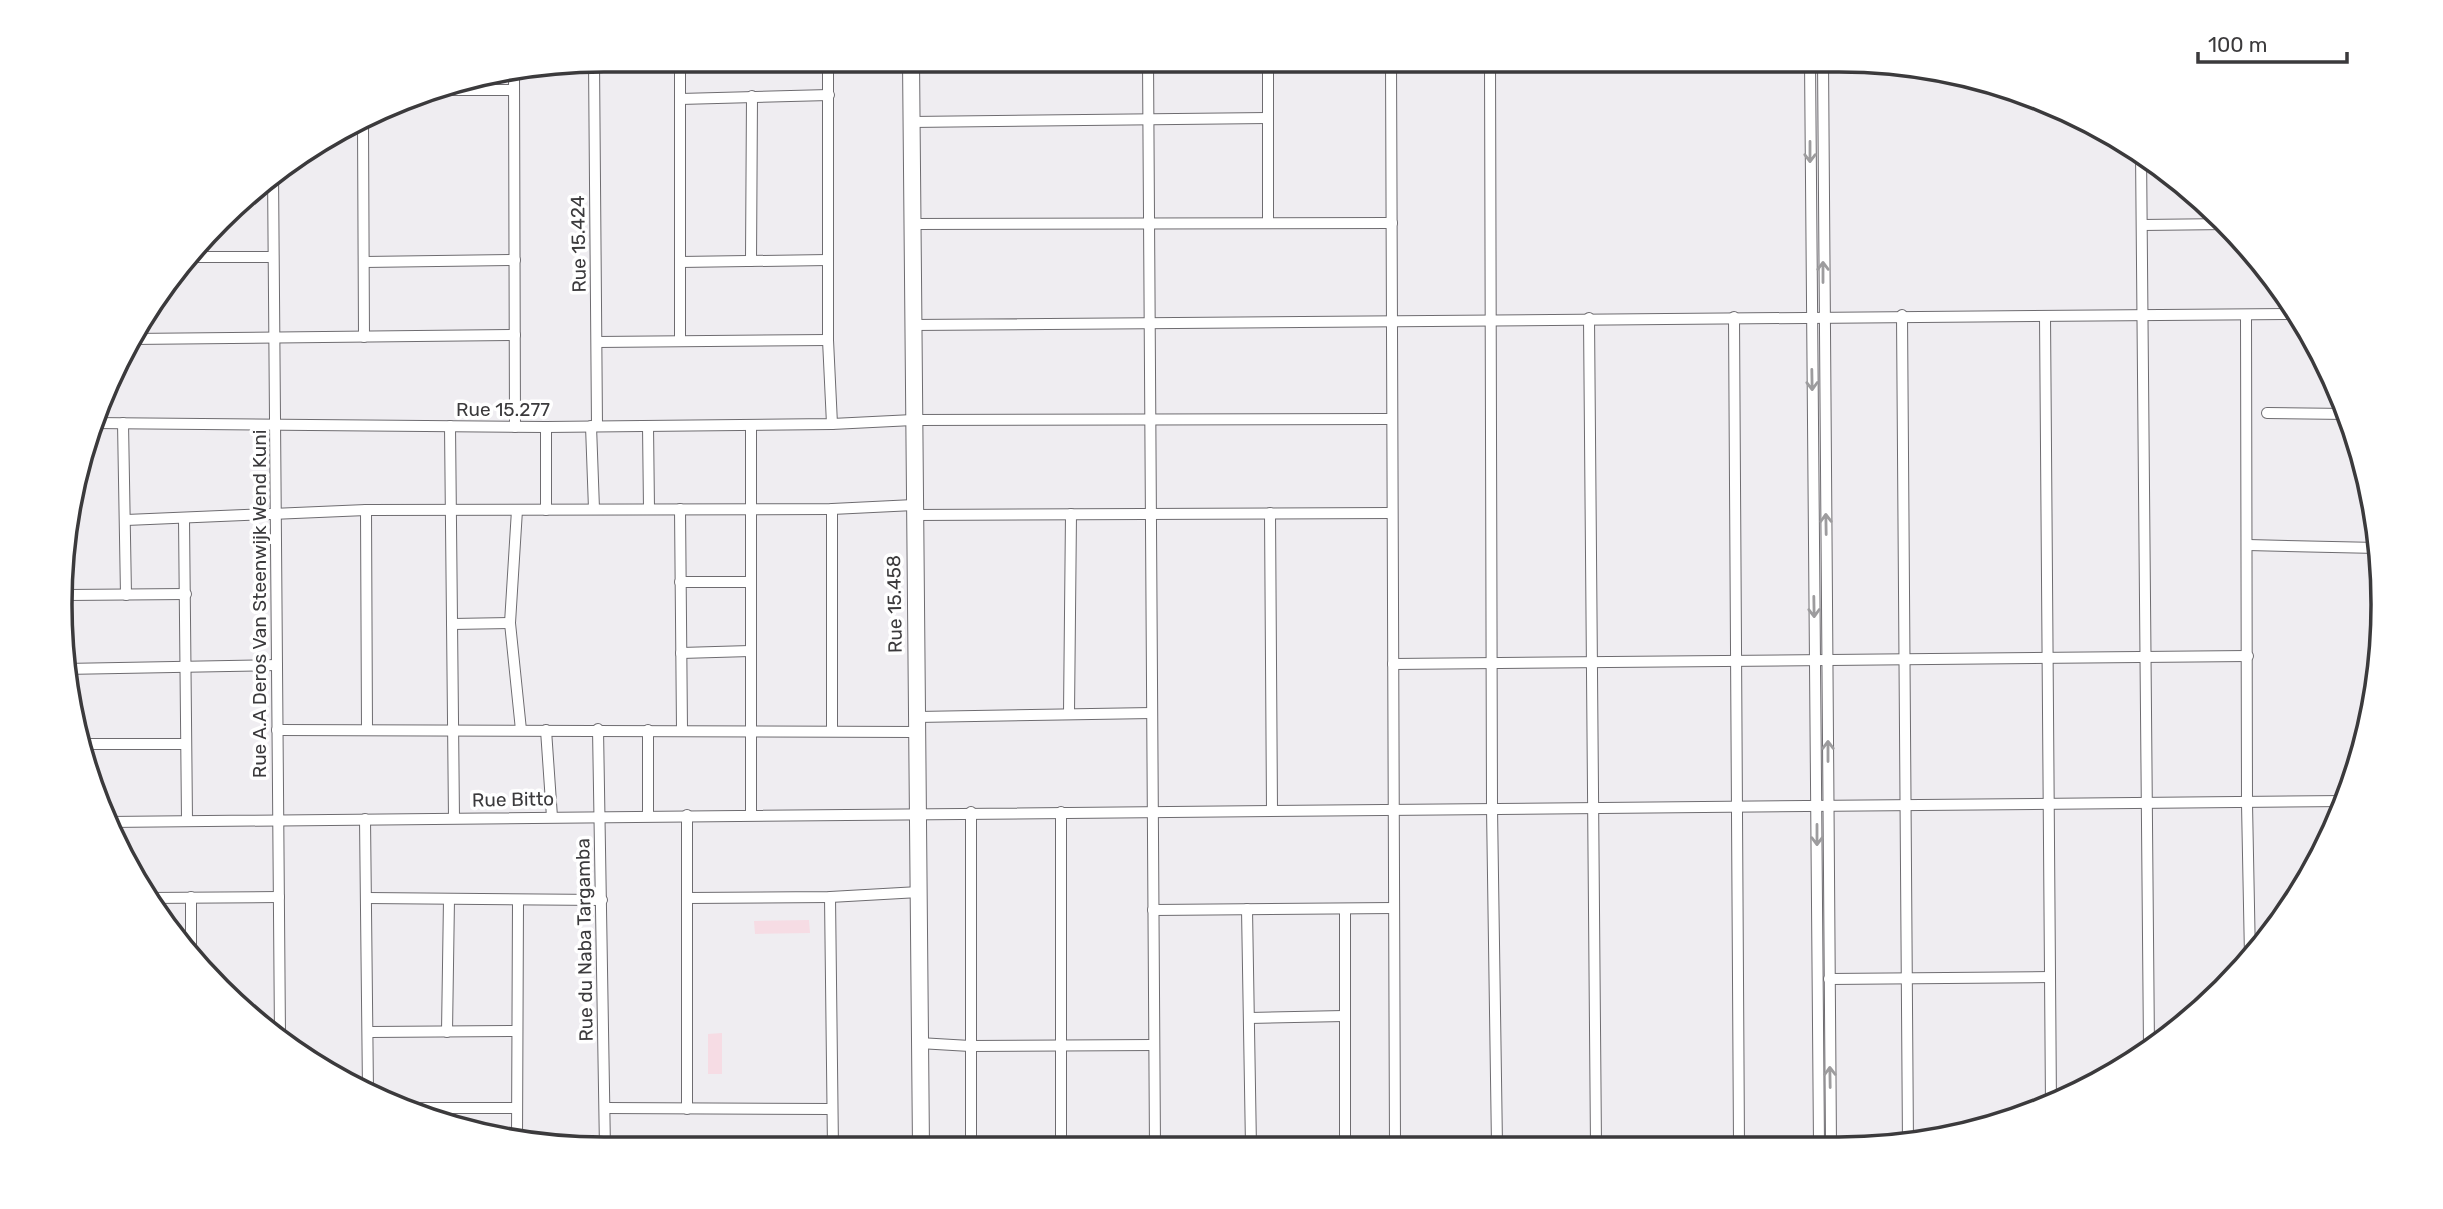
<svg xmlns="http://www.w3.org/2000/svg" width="2443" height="1209" font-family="Rubik,sans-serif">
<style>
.education{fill:#f6dce4}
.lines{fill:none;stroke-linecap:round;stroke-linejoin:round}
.street-casing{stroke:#6e6c70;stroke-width:12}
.secondary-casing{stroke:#6e6c70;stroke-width:18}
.street{stroke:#fff;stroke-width:10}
.secondary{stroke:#fff;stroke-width:16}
.oneway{stroke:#9d9c9e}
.labels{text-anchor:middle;stroke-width:7;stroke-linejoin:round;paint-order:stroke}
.street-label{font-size:19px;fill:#3b3a3c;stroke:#fff}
.rim{fill:none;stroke:#3b3a3c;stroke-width:3.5}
</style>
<rect width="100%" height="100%" fill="#efedf1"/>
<g class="education">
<polygon points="809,920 810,933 755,934 754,921"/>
<polygon points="722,1033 722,1074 708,1074 708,1034"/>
</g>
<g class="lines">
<g class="street-casing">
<g id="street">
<polyline points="680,60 680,341"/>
<polyline points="828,60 828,340 832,424"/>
<polyline points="1148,60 1155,1148"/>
<polyline points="1268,60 1268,221"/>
<polyline points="1391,60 1395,1147"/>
<polyline points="1490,60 1492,808 1497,1146"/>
<polyline points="1810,60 1819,1145"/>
<polyline points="1823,60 1831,1145"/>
<polyline points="594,61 597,426"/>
<polyline points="514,74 515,427"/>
<polyline points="427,90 514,90"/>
<polyline points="680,99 829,95"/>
<polyline points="911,122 1268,118"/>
<polyline points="363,124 364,337"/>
<polyline points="2141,151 2149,1049"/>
<polyline points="273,172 280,1036"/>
<polyline points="912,224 1392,223"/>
<polyline points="2142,225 2228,224"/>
<polyline points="193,257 273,257"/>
<polyline points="751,261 752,96"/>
<polyline points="364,262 515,260"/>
<polyline points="680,262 828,260"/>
<polyline points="1902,315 1908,1145"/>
<polyline points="2246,315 2247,804 2250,957"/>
<polyline points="2045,316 2051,1106"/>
<polyline points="1734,317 1739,1145"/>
<polyline points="1589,318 1596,1146"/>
<polyline points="912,325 2298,314"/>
<polyline points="131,339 515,335"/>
<polyline points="597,342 828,340"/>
<polyline points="2267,413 2347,414"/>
<polyline points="93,423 546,427 832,424 913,420 1391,419"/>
<polyline points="123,423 126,595"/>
<polyline points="450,426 454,818"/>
<polyline points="591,426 594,509"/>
<polyline points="648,426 649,509"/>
<polyline points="546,427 546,510"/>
<polyline points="680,509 682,730"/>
<polyline points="366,510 367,730"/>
<polyline points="517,510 510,623 521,730"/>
<polyline points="1270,513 1272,810"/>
<polyline points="915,515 1391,513"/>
<polyline points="184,519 187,820"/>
<polyline points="126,520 366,510 832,509 914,505"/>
<polyline points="2248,545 2378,548"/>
<polyline points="680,582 750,582"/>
<polyline points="67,595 186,594"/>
<polyline points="452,624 510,623"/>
<polyline points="681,653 750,651"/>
<polyline points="1393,664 2248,656"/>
<polyline points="64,669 277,665"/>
<polyline points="1069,713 1071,514"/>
<polyline points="917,717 1152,713"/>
<polyline points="598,729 605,1149"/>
<polyline points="277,730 917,732"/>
<polyline points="546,730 552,817"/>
<polyline points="832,731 832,509"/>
<polyline points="85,744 186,744"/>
<polyline points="971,812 971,1148"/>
<polyline points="1061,812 1061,1148"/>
<polyline points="751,814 751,425"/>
<polyline points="687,815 687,1109"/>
<polyline points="648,816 648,730"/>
<polyline points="365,819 368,1091"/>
<polyline points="108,822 2346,801"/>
<polyline points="830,897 833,1149"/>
<polyline points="148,898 279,897"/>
<polyline points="367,898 602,900"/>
<polyline points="687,898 830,897 919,892"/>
<polyline points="1247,909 1251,1147"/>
<polyline points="1345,909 1345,1147"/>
<polyline points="1153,910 1394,908"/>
<polyline points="191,956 191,897"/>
<polyline points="1829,979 2050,977"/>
<polyline points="1249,1018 1344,1016"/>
<polyline points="370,1032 517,1031"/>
<polyline points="447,1032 449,899"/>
<polyline points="919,1043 970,1046 1153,1045"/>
<polyline points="397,1108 517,1108"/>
<polyline points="605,1108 832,1109"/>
<polyline points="517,1141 518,901"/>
</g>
</g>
<g class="secondary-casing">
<polyline id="secondary" points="911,60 921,1148"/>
</g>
<use href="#street" class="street"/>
<use href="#secondary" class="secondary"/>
</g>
<defs><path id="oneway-shaft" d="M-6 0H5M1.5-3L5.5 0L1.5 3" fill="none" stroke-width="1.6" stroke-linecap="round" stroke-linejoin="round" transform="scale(1.75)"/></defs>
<g class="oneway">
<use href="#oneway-shaft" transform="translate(1810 152) rotate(90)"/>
<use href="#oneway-shaft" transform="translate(1823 272) rotate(-90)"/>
<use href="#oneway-shaft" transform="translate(1812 380) rotate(89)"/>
<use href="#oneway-shaft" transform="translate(1826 524) rotate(-91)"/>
<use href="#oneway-shaft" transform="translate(1814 607) rotate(89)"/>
<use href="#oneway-shaft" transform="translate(1828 751) rotate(-90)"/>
<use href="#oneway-shaft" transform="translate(1817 835) rotate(90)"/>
<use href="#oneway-shaft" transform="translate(1830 1077) rotate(-91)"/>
</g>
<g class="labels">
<g class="street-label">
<text transform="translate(578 244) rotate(-91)" y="7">Rue 15.424</text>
<text x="503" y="416">Rue 15.277</text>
<text transform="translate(259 604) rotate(-90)" y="7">Rue A.A Deros Van Steenwijk Wend Kuni</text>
<text transform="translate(894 604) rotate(-91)" y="7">Rue 15.458</text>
<text transform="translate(513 799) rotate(-1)" y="7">Rue Bitto</text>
<text transform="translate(584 940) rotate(-91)" y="7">Rue du Naba Targamba</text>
</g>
</g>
<path d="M0 0H2443V1209H0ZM604 72H1839A532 532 0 0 1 2371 604V605A532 532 0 0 1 1839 1137H604A532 532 0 0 1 72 605V604A532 532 0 0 1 604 72Z" fill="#fff" fill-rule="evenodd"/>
<path class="rim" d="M604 72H1839A532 532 0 0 1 2371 604V605A532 532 0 0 1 1839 1137H604A532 532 0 0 1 72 605V604A532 532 0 0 1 604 72Z"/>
<path d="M2198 52v10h149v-10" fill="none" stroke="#3b3a3c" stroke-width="3.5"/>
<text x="2208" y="52" font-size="21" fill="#3b3a3c" stroke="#ffffff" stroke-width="5" paint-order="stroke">100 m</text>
</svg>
